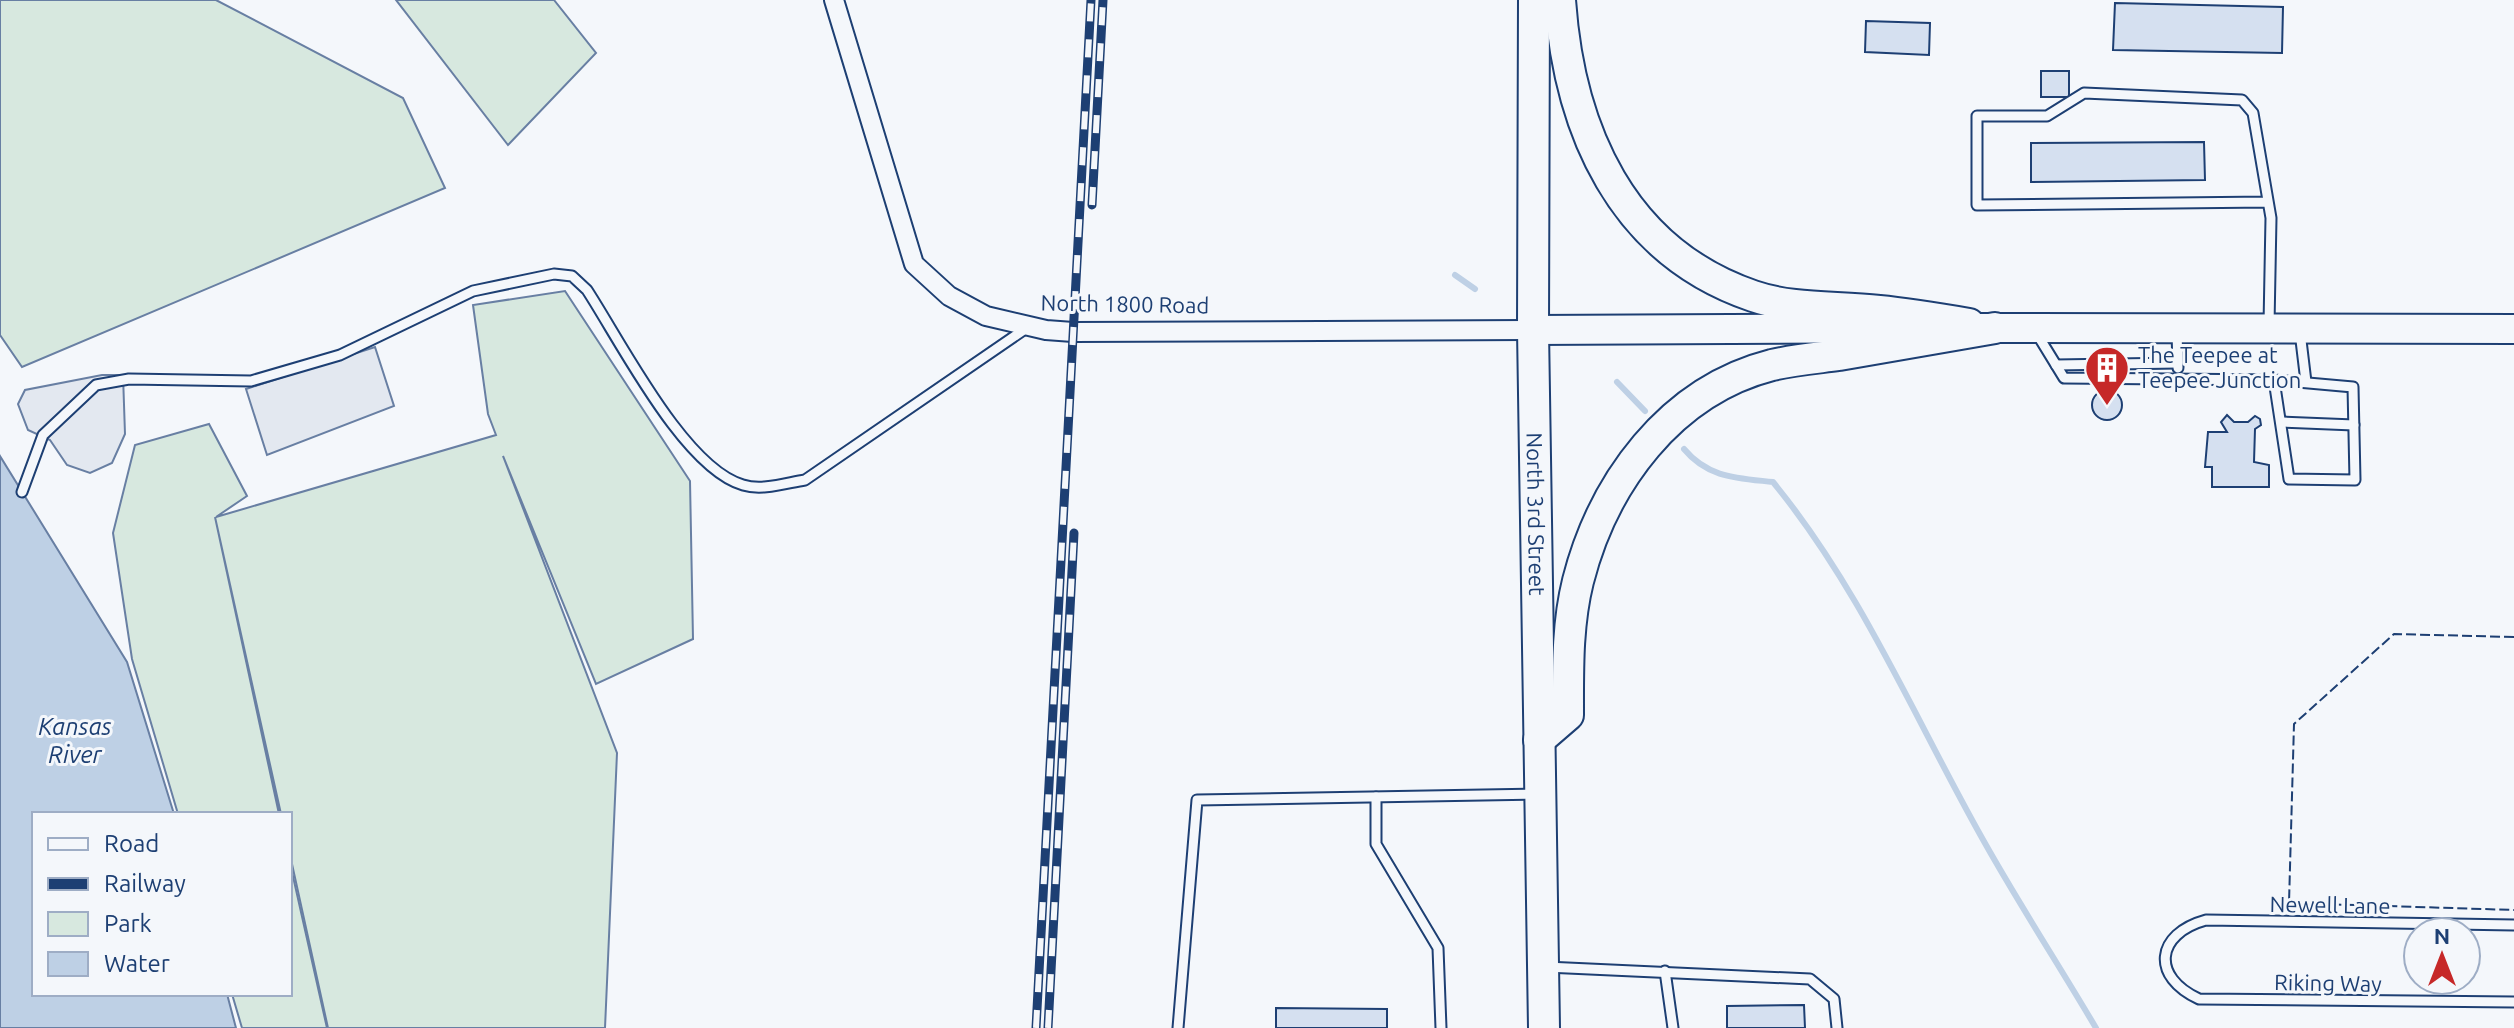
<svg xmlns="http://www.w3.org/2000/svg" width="2514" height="1028" font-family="Ubuntu,sans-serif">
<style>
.green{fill:#d7e8df;stroke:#687fa3;stroke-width:2}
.parking{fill:#e3e8f0;stroke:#687fa3;stroke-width:2}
.water{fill:#bed0e5;stroke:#687fa3;stroke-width:2}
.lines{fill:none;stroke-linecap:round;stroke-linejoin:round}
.stream{stroke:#bed0e5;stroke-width:6}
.building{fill:#d5e0f0;stroke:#1d3f73;stroke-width:2}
.service-casing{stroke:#1d3f73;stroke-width:13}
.minor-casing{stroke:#1d3f73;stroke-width:22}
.primary-casing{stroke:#1d3f73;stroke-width:32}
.trunk-casing{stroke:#1d3f73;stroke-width:34}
.service{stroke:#f4f7fb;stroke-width:9}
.minor{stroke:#f4f7fb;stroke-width:18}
.primary{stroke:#f4f7fb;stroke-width:28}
.trunk{stroke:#f4f7fb;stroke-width:30}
.rail-casing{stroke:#1d3f73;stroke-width:9}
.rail{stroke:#f4f7fb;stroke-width:6;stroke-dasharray:18;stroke-linecap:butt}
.fence{stroke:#1d3f73;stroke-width:2;stroke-dasharray:10 4;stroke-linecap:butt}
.labels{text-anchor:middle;stroke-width:6;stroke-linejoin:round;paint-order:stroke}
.street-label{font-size:22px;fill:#1d3f73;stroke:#f4f7fb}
.poi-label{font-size:22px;fill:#1d3f73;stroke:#f4f7fb;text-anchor:start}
.water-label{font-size:24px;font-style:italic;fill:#1d3f73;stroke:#f4f7fb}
</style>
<rect width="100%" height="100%" fill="#f4f7fb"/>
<g class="green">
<polygon points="0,0 216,0 403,98 445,188 22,367 0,335"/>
<polygon points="396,0 554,0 596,53 508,145"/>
<polygon points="565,291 690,481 693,639 596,684 503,456 617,753 605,1028 328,1028 290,855 290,814 281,814 215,517 279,814 178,814 132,659 113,533 135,445 209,424 247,496 216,517 496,435 488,414 473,305"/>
<polygon points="290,863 327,1028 242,1028 232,994 290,994"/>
</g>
<g class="parking">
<polygon points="375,347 394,406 267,455 246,389"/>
<polygon points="102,375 123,375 125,434 112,463 90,473 67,465 50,440 28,430 18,404 25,390"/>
</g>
<polygon class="water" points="0,456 127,662 174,814 34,814 34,994 227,994 236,1028 0,1028"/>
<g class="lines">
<g class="stream">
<polyline points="1455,275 1475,289"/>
<polyline points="1617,382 1645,411"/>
<path d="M 1684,449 C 1708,478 1737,478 1773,482 C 1863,592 1916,722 1986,845 C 2021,907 2060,967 2096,1028"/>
</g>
</g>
<g class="building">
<polygon points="2115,3 2283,7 2282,53 2113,50"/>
<polygon points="1866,21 1930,23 1929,55 1865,52"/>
<rect x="2041" y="71" width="28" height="26"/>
<polygon points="2204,142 2205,180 2031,182 2031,143"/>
<circle cx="2107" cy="405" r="15"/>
<polygon points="2227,415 2234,422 2248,422 2255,416 2260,419 2261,425 2255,429 2254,462 2269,465 2269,487 2212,487 2212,467 2205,467 2208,432 2227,432 2221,422"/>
<polygon points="1804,1005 1805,1028 1727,1028 1727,1006"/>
<polygon points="1276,1008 1387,1009 1387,1028 1276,1028"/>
</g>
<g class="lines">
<g class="service-casing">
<g id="service">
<polyline points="2268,202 1977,205 1977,116 2047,116 2084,93 2242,100 2253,113 2271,218 2269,325"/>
<polyline points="2177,331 2178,368"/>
<polyline points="2300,332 2306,382"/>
<polyline points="2037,334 2064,378 2274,380 2289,479 2355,480 2353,387 2274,380"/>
<polyline points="2056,365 2177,363"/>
<polyline points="2282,422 2354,425"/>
<path d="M 22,492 L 43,435 L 96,385 L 129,379 L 251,381 L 340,355 L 473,291 L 554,274 L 572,276 L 587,290 C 621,342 684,468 743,485 C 762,491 786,483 805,480 L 1028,327"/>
<polyline points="1376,797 1376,844 1438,948 1441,1028"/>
<path d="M 2514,925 L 2206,920 C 2155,934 2151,977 2199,999 L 2514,1002"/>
<polyline points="1546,967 1810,979 1834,999 1837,1028"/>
<polyline points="1665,971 1673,1028"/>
<polyline points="1178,1028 1197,800 1537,794"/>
</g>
</g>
<g class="minor-casing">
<polyline id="minor" points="834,0 914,264 949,296 986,316 1046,330 1073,332 1533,330"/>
</g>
<g class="primary-casing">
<g id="primary">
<polyline points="1974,328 2514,329"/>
<polyline points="1533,330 1933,328"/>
</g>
</g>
<g class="trunk-casing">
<g id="trunk">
<path id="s1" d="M 1534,0 L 1533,330 L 1544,1028"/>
<path d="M 1560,0 C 1569,129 1621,251 1753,296 C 1794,310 1837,306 1879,311 C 1909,314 1939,319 1969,324"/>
<path d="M 1539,740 L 1568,715 C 1568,670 1567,625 1578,581 C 1603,483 1670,391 1772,365 C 1794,360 1817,358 1839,355 C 1891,346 1943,337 1995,328"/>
</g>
</g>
<use href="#service" class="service"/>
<use href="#minor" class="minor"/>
<use href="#primary" class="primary"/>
<use href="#trunk" class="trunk"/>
<g class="rail-casing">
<g id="rail">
<polyline points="1092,205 1103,0"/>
<polyline points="1036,1028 1091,0"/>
<polyline points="1048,1028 1074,533"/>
</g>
</g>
<use href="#rail" class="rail"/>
<polyline class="fence" points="2514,637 2394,634 2294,724 2289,903 2514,910"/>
</g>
<defs>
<g id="building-pin" transform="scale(2.3)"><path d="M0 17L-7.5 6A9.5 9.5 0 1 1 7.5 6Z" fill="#c62828" stroke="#f4f7fb"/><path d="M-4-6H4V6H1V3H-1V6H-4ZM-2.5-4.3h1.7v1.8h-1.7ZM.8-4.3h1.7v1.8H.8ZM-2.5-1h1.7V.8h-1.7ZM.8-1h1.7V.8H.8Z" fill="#fff"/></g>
</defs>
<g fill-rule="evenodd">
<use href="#building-pin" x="2107" y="368"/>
</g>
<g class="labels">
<g class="street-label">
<text transform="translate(1125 304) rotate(1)" y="8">North 1800 Road</text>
<text dy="8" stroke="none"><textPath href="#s1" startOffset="514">North 3rd Street</textPath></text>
<text transform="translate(2330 905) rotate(1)" y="8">Newell Lane</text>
<text transform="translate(2328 983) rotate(1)" y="8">Riking Way</text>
</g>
<g class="poi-label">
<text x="2138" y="363">The Teepee at<tspan x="2138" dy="25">Teepee Junction</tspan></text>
</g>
<g class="water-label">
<text x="75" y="735">Kansas<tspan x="75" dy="28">River</tspan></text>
</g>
</g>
<rect x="32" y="812" width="260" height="184" fill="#f4f7fb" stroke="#9eadc5" stroke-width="2"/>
<rect x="48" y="838" width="40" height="12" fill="#f4f7fb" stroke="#9eadc5" stroke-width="2"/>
<text x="104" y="852" font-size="24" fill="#1d3f73">Road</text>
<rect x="48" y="878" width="40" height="12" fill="#1d3f73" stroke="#9eadc5" stroke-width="2"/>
<text x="104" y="892" font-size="24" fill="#1d3f73">Railway</text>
<rect x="48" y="912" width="40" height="24" fill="#d7e8df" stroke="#9eadc5" stroke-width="2"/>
<text x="104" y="932" font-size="24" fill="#1d3f73">Park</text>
<rect x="48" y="952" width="40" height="24" fill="#bed0e5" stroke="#9eadc5" stroke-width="2"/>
<text x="104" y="972" font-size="24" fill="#1d3f73">Water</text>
<g transform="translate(2442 956)"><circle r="38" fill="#f4f7fb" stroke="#9eadc5" stroke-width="2"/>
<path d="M0-6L14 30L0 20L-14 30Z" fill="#c62828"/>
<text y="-12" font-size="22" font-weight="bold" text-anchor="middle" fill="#1d3f73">N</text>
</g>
</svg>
